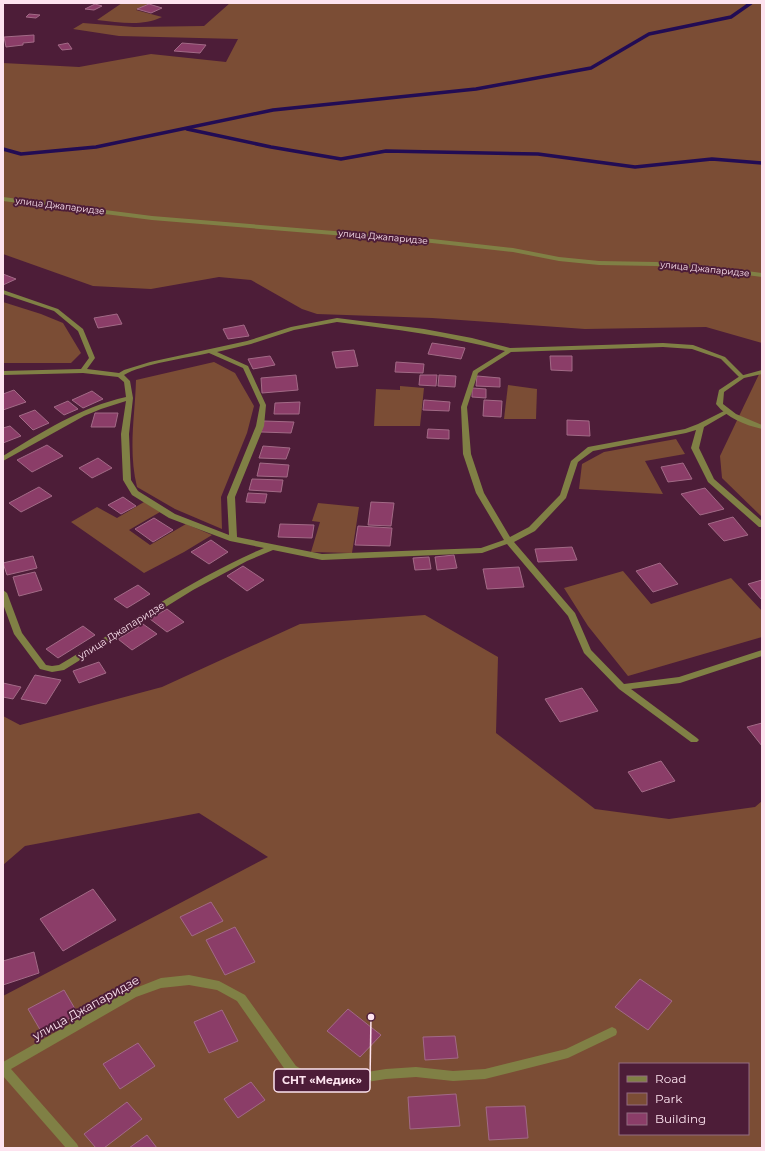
<svg xmlns="http://www.w3.org/2000/svg" width="765" height="1151" font-family="Montserrat,sans-serif">
<style>
.green{fill:#7b4d35;fill-rule:evenodd}
.lines{fill:none;stroke-linecap:round;stroke-linejoin:round}
.stream{stroke:#220c54;stroke-width:3.5}
.building{fill:#8b3d68;stroke:#a26a86}
.minor{fill:#808045;fill-rule:evenodd}
.tertiary{fill:#808045;fill-rule:evenodd}
.labels{text-anchor:middle;stroke-width:4;stroke-linejoin:round;paint-order:stroke}
.far-street-label{font-size:9px;fill:#fde3ef;stroke:#4d1d38}
.street-label{font-size:10px;fill:#fde3ef;stroke:#4d1d38}
.near-street-label{font-size:12px;fill:#fde3ef;stroke:#4d1d38}
.leader{fill:none;stroke:#fde3ef;stroke-width:1.5}
.callout-dot{fill:#fde3ef;stroke:#4d1d38;stroke-width:1.5}
.callout{fill:#4d1d38;stroke:#fde3ef;stroke-width:1.5}
.callout-label{font-size:11px;text-anchor:middle;font-weight:bold;fill:#fde3ef}
</style>
<rect width="100%" height="100%" fill="#4d1d38"/>
<g class="green">
<path d="M 122,3 L 148,4 L 136,10 L 162,17 C 141,27 119,22 97,20 Z"/>
<polygon points="230,3 762,3 762,343 706,327 585,329 432,318 317,314 302,309 251,280 219,277 151,289 93,286 3,254 3,63 79,67 151,54 226,62 238,39 119,36 73,29 83,23 134,27 204,26"/>
<polygon points="3,302 41,314 63,323 81,353 71,363 3,363"/>
<path d="M 214,362 L 235,373 L 254,406 L 247,433 L 221,497 L 222,529 L 175,509 L 137,487 C 128,450 135,417 136,380 Z"/>
<polygon points="762,368 762,517 722,478 720,456"/>
<polygon points="508,385 537,389 536,419 504,419"/>
<polygon points="400,386 424,388 420,426 374,426 376,389 400,390"/>
<polygon points="676,439 685,454 645,461 663,494 579,489 582,464 604,452"/>
<polygon points="144,502 160,512 129,530 150,545 186,524 212,535 184,552 144,573 71,522 97,507 117,518"/>
<polygon points="318,503 359,507 352,553 311,552 320,522 312,521"/>
<polygon points="623,571 651,604 731,578 762,611 762,637 628,676 588,626 564,588"/>
<path d="M 425,615 L 498,657 L 496,733 L 595,809 L 669,819 L 755,807 L 762,801 L 762,1148 L 3,1148 L 3,996 L 268,857 L 199,813 L 25,846 L 3,865 L 3,716 L 20,725 L 162,687 L 300,624 ZM 620,1064 L 748,1064 L 748,1134 L 620,1134 Z"/>
</g>
<g class="lines">
<g class="stream">
<polyline points="187,129 271,147 341,159 386,151 538,154 635,167 712,159 762,163"/>
<polyline points="3,149 21,154 96,147 273,110 476,89 591,68 649,34 731,17 751,3"/>
</g>
</g>
<g class="building">
<polygon points="95,4 102,6 94,10 85,9"/>
<polygon points="149,4 162,8 151,13 137,9"/>
<polygon points="29,14 40,15 36,18 26,17"/>
<polygon points="34,35 34,42 23,43 23,45 6,47 4,37"/>
<polygon points="68,43 72,49 62,50 58,45"/>
<polygon points="182,43 206,45 200,53 174,51"/>
<polygon points="3,274 16,279 3,285"/>
<polygon points="117,314 122,324 98,328 94,318"/>
<polygon points="244,325 249,336 228,339 223,329"/>
<polygon points="432,343 465,348 461,359 428,354"/>
<polygon points="354,350 358,366 336,368 332,352"/>
<polygon points="270,356 275,365 253,369 248,359"/>
<polygon points="550,356 572,356 572,371 551,370"/>
<polygon points="396,362 424,364 423,373 395,372"/>
<polygon points="296,375 298,390 262,393 261,378"/>
<polygon points="420,375 437,375 436,386 419,385"/>
<polygon points="439,375 456,376 455,387 438,386"/>
<polygon points="477,376 500,378 500,387 476,386"/>
<polygon points="472,388 486,389 486,398 472,397"/>
<polygon points="14,390 26,402 3,410 3,394"/>
<polygon points="92,391 103,399 83,408 72,400"/>
<polygon points="424,400 450,402 449,411 423,410"/>
<polygon points="484,400 502,401 501,417 483,416"/>
<polygon points="68,401 78,409 64,415 54,407"/>
<polygon points="300,402 299,414 274,414 275,403"/>
<polygon points="35,410 49,423 33,430 19,416"/>
<polygon points="95,413 118,413 115,427 91,427"/>
<polygon points="567,420 589,421 590,436 567,435"/>
<polygon points="264,421 294,422 291,433 261,432"/>
<polygon points="10,426 21,436 3,443 3,428"/>
<polygon points="428,429 449,430 449,439 427,438"/>
<polygon points="47,445 63,456 32,472 17,460"/>
<polygon points="263,446 290,448 286,459 259,458"/>
<polygon points="98,458 112,468 92,478 79,468"/>
<polygon points="260,463 289,465 287,477 257,476"/>
<polygon points="683,463 692,479 668,482 661,467"/>
<polygon points="252,479 283,480 281,492 249,490"/>
<polygon points="39,487 52,496 21,512 9,503"/>
<polygon points="705,488 724,509 700,515 681,494"/>
<polygon points="248,493 267,494 265,503 246,502"/>
<polygon points="123,497 136,506 121,514 108,505"/>
<polygon points="371,502 394,503 391,526 368,525"/>
<polygon points="733,517 748,535 724,541 708,524"/>
<polygon points="154,518 173,530 153,542 135,529"/>
<polygon points="280,524 314,525 312,538 278,537"/>
<polygon points="358,526 392,528 390,546 355,545"/>
<polygon points="211,540 228,552 209,564 191,552"/>
<polygon points="572,547 577,560 538,562 535,549"/>
<polygon points="454,555 457,568 437,570 435,557"/>
<polygon points="33,556 37,568 7,575 3,563"/>
<polygon points="429,557 431,569 415,570 413,558"/>
<polygon points="660,563 678,584 653,592 636,571"/>
<polygon points="243,566 264,580 247,591 227,576"/>
<polygon points="519,567 524,587 487,589 483,569"/>
<polygon points="35,572 42,590 19,596 13,577"/>
<polygon points="762,580 762,600 748,584"/>
<polygon points="138,585 150,594 127,608 114,599"/>
<polygon points="167,609 184,622 167,632 150,619"/>
<polygon points="143,624 157,634 132,650 118,639"/>
<polygon points="83,626 95,635 58,658 46,649"/>
<polygon points="99,662 106,673 79,683 73,671"/>
<polygon points="35,675 61,680 46,704 21,699"/>
<polygon points="3,683 21,687 13,699 3,697"/>
<polygon points="582,688 598,711 560,722 545,699"/>
<polygon points="762,723 762,746 747,727"/>
<polygon points="661,761 675,781 642,792 628,772"/>
<polygon points="93,889 116,920 63,951 40,919"/>
<polygon points="211,902 223,921 192,936 180,917"/>
<polygon points="235,927 255,962 225,975 206,940"/>
<polygon points="34,952 39,973 3,985 3,961"/>
<polygon points="640,979 672,1001 648,1030 615,1007"/>
<polygon points="64,990 78,1014 42,1033 28,1009"/>
<polygon points="348,1009 381,1035 360,1057 327,1031"/>
<polygon points="222,1010 238,1041 209,1053 194,1022"/>
<polygon points="455,1036 458,1058 425,1060 423,1037"/>
<polygon points="138,1043 155,1066 120,1089 103,1064"/>
<polygon points="251,1082 265,1100 238,1118 224,1099"/>
<polygon points="456,1094 460,1126 410,1129 408,1097"/>
<polygon points="127,1102 142,1119 104,1148 96,1148 84,1134"/>
<polygon points="525,1106 528,1138 489,1140 486,1107"/>
<polygon points="147,1135 157,1148 129,1148"/>
</g>
<g class="lines">
<g class="minor">
<path d="M 3,290 L 58,309 L 83,329 L 95,358 L 87,369 L 119,373 L 124,370 L 150,362 L 247,341 L 291,327 L 337,318 L 424,329 L 472,338 L 510,348 L 663,343 L 693,345 L 725,357 L 744,376 L 744,378 L 740,378 L 721,359 L 692,349 L 663,347 L 511,352 L 478,373 L 467,407 L 471,454 L 484,493 L 510,537 L 529,527 L 560,495 L 571,461 L 588,447 L 685,429 L 698,424 L 724,411 L 728,411 L 729,412 L 728,413 L 704,427 L 699,448 L 714,479 L 762,521 L 762,527 L 759,527 L 708,482 L 691,448 L 696,430 L 686,433 L 593,451 L 578,462 L 566,498 L 535,531 L 514,542 L 575,613 L 591,650 L 624,684 L 679,677 L 762,650 L 762,656 L 680,683 L 631,689 L 697,738 L 699,740 L 697,742 L 691,742 L 619,689 L 584,653 L 568,616 L 507,544 L 482,553 L 322,560 L 273,550 L 247,561 L 193,590 L 64,670 L 52,672 L 40,669 L 14,634 L 3,604 L 3,590 L 7,593 L 22,633 L 46,665 L 52,666 L 59,665 C 127,625 191,579 264,548 L 230,541 L 169,518 L 132,495 L 123,480 L 121,434 L 126,401 L 101,409 L 84,416 L 3,461 L 3,456 C 42,432 81,407 126,397 L 124,382 L 118,377 L 83,373 L 3,375 L 3,371 L 81,369 L 89,358 L 78,331 L 54,311 L 3,294 ZM 337,322 C 394,329 449,336 505,351 L 473,371 L 461,407 L 463,454 L 476,493 L 504,540 L 481,548 L 322,554 L 237,537 L 235,497 L 264,426 L 266,405 L 248,366 L 217,352 L 251,344 L 294,330 ZM 209,353 L 243,368 L 260,405 L 256,426 L 227,497 L 229,535 L 175,514 L 138,491 L 131,480 L 129,434 L 133,398 L 130,381 L 124,375 C 142,364 187,358 209,353 Z"/>
<polygon points="189,975 219,981 245,995 296,1066 310,1074 335,1077 386,1069 416,1067 453,1071 485,1069 566,1049 612,1027 616,1029 617,1032 616,1035 568,1058 485,1079 453,1081 416,1077 386,1079 335,1087 308,1084 288,1074 237,1001 217,990 189,985 161,988 136,997 11,1069 77,1144 79,1148 66,1148 3,1076 3,1062 128,991 161,978"/>
</g>
<g class="tertiary">
<polygon points="3,197 152,216 432,239 513,248 559,257 599,261 656,262 708,266 762,273 762,277 708,270 656,266 599,265 559,261 513,252 432,243 152,220 3,201"/>
<path d="M 762,370 L 762,374 L 744,378 L 724,392 L 723,404 L 736,414 L 762,425 L 762,429 C 745,425 727,418 716,404 L 719,390 L 740,376 Z"/>
</g>
</g>
<g class="labels">
<g class="far-street-label">
<text transform="translate(60 206) rotate(7)" y="3">улица Джапаридзе</text>
<text transform="translate(383 237) rotate(5)" y="3">улица Джапаридзе</text>
<text transform="translate(705 269) rotate(6)" y="3">улица Джапаридзе</text>
</g>
<g class="street-label">
<text transform="translate(121 630) rotate(-32)" y="4">улица Джапаридзе</text>
</g>
<g class="near-street-label">
<text transform="translate(86 1008) rotate(-29)" y="4">улица Джапаридзе</text>
</g>
</g>
<path class="leader" d="M371 1017L370 1080"/>
<circle class="callout-dot" cx="371" cy="1017" r="4"/>
<rect class="callout" x="274" y="1069" width="96" height="23" rx="4"/>
<g class="callout-label">
<text x="322" y="1084">СНТ «Медик»</text>
</g>
<rect width="765" height="1151" fill="none" stroke="#fde3ef" stroke-width="8"/>
<rect x="619" y="1063" width="130" height="72" fill="#4d1d38" stroke="#936c81"/>
<rect x="627" y="1076" width="20" height="6" fill="#808045" stroke="#936c81"/>
<text x="655" y="1083" font-size="12" fill="#fde3ef">Road</text>
<rect x="627" y="1093" width="20" height="12" fill="#7b4d35" stroke="#936c81"/>
<text x="655" y="1103" font-size="12" fill="#fde3ef">Park</text>
<rect x="627" y="1113" width="20" height="12" fill="#8b3d68" stroke="#936c81"/>
<text x="655" y="1123" font-size="12" fill="#fde3ef">Building</text>
</svg>
